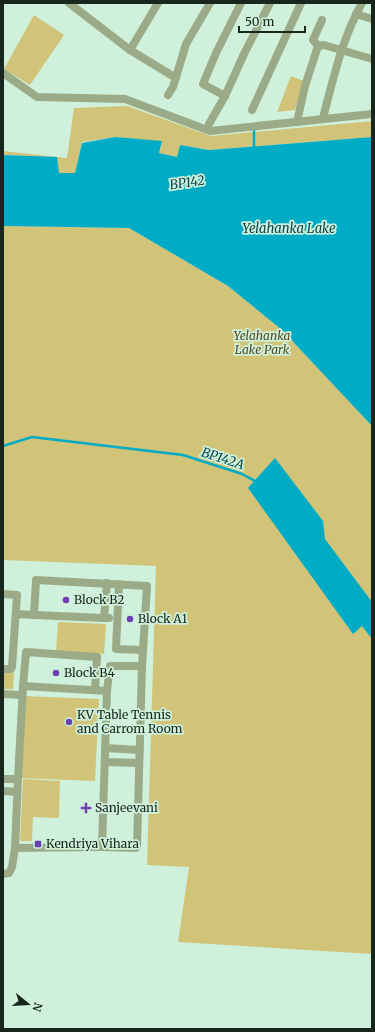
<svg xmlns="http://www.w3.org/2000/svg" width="375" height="1032" font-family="Merriweather,serif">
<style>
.green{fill:#d1c479}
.water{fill:#00abc5}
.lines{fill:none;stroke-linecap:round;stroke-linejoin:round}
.stream{stroke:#00abc5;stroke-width:2.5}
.minor{stroke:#9bab88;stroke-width:8}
.poi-dot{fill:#6e3eb5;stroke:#cff1db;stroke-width:1.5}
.labels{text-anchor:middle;stroke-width:3.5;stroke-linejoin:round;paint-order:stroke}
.park-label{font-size:12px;font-style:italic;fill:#524b22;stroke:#cff1db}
.poi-label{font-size:12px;fill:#19261e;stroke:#cff1db;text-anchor:start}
.water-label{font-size:13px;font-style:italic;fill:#084650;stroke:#cff1db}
</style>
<rect width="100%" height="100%" fill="#cff1db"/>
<g class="green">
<polygon points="34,15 64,35 30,85 4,69"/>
<polygon points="291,76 304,81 295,110 277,112"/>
<polygon points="127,106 211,136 372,121 372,137 209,150 180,145 177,157 159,153 162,142 115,137 82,142 75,173 59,173 56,157 3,155 3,151 67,158 74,108"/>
<polygon points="3,226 129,228 228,286 282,330 372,426 372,954 178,942 189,867 147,865 156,566 3,560"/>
<polygon points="58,622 106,624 104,654 56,651"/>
<polygon points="3,673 14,673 13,689 3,689"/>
<polygon points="23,696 99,699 95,781 19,778"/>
<polygon points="23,779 60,781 59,818 33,817 32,841 20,841"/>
</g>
<g class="water">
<polygon points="115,137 162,141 159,153 177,157 180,145 209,150 372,137 372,426 282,330 228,286 129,228 3,226 3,155 57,157 59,173 75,173 82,143"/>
<polygon points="275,458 323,521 325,539 372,602 372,639 362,626 353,634 248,488"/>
</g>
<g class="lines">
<g class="stream">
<polyline points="254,129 254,149"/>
<polyline points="3,446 32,437 183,455 242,474 257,482"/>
</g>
<g class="minor">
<polyline points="69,3 130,50 176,78"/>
<polyline points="356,14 372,19"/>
<polyline points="322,20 313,40 318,46 324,45 372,59"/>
<polyline points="130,50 158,3"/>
<polyline points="3,73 37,97 125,99 210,131 372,114"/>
<polyline points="168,95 173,87 186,44 210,3"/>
<polyline points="225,96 203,84 216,53 241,3"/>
<polyline points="252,110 301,3"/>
<path d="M 323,118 C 333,79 342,39 362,3"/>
<polyline points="297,122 305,86 318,46"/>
<polyline points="209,124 225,96 244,54 270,3"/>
<polyline points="107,583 104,618 109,618"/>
<polyline points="119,584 116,649 143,650"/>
<polyline points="3,594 17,595 12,667 11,669 3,669"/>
<polyline points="16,614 34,615 36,580 147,586 142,666 137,846 136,848 102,847 107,691 23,686"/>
<polyline points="34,615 104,618"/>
<polyline points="107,691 110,666 142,666"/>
<polyline points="3,694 22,695"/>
<polyline points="105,748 140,750"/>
<polyline points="105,762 139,763"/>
<polyline points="3,779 18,779 23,686 26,652 97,657 95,690"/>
<polyline points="3,791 17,792"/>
<polyline points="15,848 18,779"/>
<polyline points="3,874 9,873 12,867 15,848 102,847"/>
</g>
</g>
<g class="poi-dot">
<circle cx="66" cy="600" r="4"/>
<circle cx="130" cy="619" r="4"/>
<circle cx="56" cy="673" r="4"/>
<circle cx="69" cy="722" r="4"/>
<path d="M84 802h4v4h4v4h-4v4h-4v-4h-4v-4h4z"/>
<rect x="34" y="840" width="8" height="8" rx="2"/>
</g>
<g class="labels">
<g class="park-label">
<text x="262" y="340">Yelahanka<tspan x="262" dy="14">Lake Park</tspan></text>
</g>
<g class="poi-label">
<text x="74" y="604">Block B2</text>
<text x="138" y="623">Block A1</text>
<text x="64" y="677">Block B4</text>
<text x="77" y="719">KV Table Tennis<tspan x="77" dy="14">and Carrom Room</tspan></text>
<text x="95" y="812">Sanjeevani</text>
<text x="46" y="848">Kendriya Vihara</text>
</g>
<g class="water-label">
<text transform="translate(187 182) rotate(-8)" y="5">BP142</text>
<text x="289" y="233">Yelahanka Lake</text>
<text transform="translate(223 458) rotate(18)" y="5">BP142A</text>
</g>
</g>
<rect width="375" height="1032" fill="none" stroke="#19261e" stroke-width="8"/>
<g transform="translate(28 1004) rotate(108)" stroke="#cff1db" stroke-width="3" paint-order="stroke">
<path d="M0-3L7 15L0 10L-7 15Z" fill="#19261e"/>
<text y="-6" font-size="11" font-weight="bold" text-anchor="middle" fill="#19261e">N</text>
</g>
<path d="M239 26v6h66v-6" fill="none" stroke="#19261e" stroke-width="2"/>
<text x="245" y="26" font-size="12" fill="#19261e" stroke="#cff1db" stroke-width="3" paint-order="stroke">50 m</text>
</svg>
